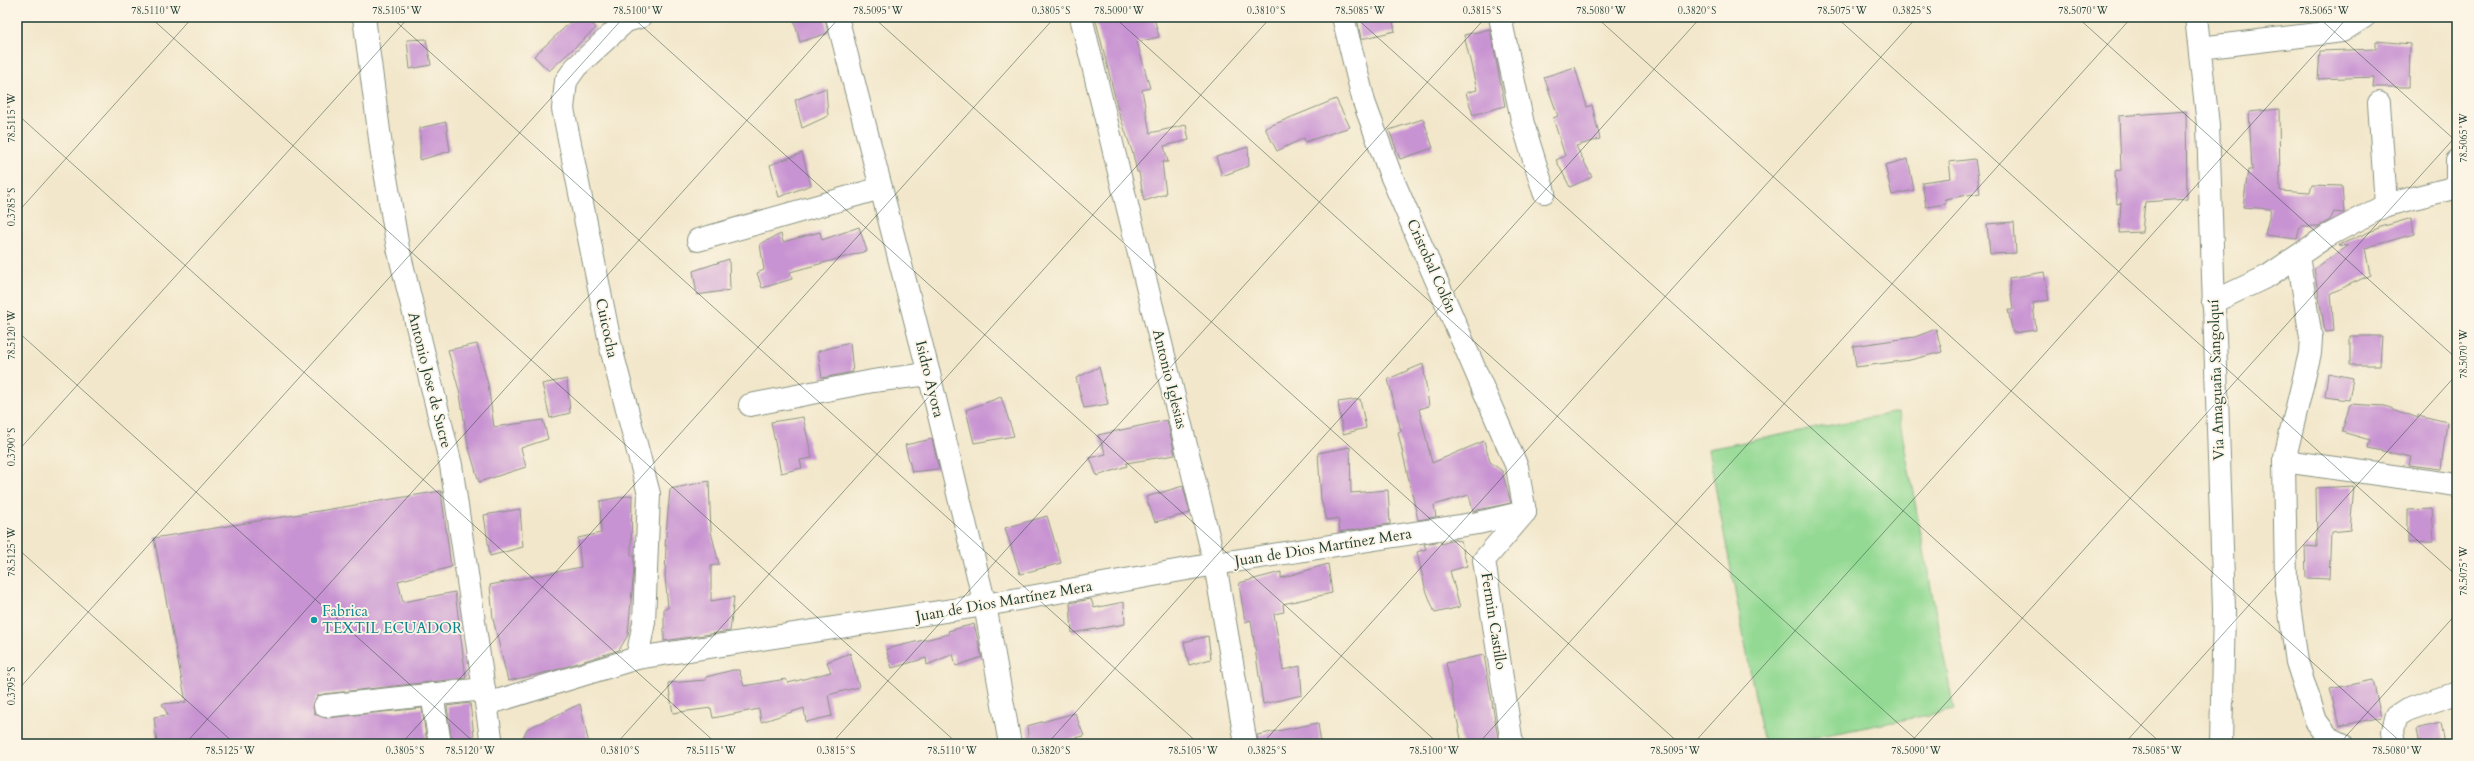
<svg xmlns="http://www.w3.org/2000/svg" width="2474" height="761" font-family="Cardo,serif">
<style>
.green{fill:#93d993;stroke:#598b64}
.building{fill:#c893d2}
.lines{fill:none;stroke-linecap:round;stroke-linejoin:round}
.minor-casing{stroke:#889280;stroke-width:24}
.highway-casing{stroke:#889280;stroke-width:24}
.minor{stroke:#fff;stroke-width:22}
.highway{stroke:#fff;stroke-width:22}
.ticks{fill:none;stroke:#1f3d34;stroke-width:1;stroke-opacity:0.45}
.culture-dot{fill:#0f9aa8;stroke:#fcf5e5;stroke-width:1.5}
.labels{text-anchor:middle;stroke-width:3.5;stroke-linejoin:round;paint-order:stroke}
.street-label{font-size:15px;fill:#1f3d34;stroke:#fcf5e5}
.culture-label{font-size:15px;fill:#0d838f;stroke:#fcf5e5;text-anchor:start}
.neatline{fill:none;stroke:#1f3d34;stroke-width:1.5}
.ticks-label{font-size:10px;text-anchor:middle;fill:#1f3d34}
</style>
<rect width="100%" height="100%" fill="#fcf5e5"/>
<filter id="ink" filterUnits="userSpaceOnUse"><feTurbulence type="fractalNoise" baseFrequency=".025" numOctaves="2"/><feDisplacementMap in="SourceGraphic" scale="8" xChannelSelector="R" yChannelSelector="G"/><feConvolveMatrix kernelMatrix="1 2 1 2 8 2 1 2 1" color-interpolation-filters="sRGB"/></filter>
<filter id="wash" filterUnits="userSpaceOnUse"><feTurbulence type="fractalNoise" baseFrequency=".012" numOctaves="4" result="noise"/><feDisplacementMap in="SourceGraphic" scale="16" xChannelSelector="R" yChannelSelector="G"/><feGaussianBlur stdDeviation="0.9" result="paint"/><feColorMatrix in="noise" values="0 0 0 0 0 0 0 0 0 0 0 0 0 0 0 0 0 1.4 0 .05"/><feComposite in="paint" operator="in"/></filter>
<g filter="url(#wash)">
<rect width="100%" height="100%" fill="#f2e7cb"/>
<polygon class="green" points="1898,412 1954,710 1780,744 1764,744 1708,449"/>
<g id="blocks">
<g class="building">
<polygon points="576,17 586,17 596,28 549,71 534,56"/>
<polygon points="793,17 825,17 828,33 800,42"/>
<polygon points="1095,17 1154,17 1159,37 1137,42 1150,88 1142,90 1150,133 1186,125 1189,140 1164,146 1168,162 1162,162 1166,194 1144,201 1139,172 1137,172 1133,154 1119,113"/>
<polygon points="1357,17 1392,17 1395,31 1361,39"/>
<polygon points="1490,29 1505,106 1473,115 1466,93 1477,90 1464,35"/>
<polygon points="426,39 431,65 410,69 407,40"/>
<polygon points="2376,41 2410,44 2409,87 2373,87 2374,77 2318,79 2320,51 2376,49"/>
<polygon points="1575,67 1587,107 1592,105 1600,139 1576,146 1592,177 1570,187 1556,160 1565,156 1553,118 1558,116 1544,77"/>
<polygon points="826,88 828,116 802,128 795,100"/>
<polygon points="1336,99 1350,127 1305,142 1304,138 1277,151 1265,128"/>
<polygon points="2279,109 2280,191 2310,193 2312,185 2342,186 2344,213 2334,212 2330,220 2319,226 2300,226 2297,239 2265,235 2271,209 2243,207 2248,170 2252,170 2249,112"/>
<polygon points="2186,111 2187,199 2145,202 2142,232 2119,233 2121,203 2117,204 2115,171 2121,170 2119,116"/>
<polygon points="1423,119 1433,148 1400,159 1389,130"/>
<polygon points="446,122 450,151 420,160 420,128"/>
<polygon points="1248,147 1249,166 1222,176 1216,157"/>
<polygon points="802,153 811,185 779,197 770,165"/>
<polygon points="1908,159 1914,190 1892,195 1885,165"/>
<polygon points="1975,159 1980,193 1945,199 1946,204 1926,207 1922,182 1951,178 1949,162"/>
<polygon points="2412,218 2414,234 2365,248 2370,275 2331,293 2334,331 2325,332 2314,269 2348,246 2339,245 2381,227"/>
<polygon points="2014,222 2016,253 1990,254 1987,224"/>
<polygon points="859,227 867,251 790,272 792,279 762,288 757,273 764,270 760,244 781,234 783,242 820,232 822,240"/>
<polygon points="729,259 730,290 697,295 693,271"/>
<polygon points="2044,272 2049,300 2033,303 2036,330 2013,333 2008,310 2013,310 2009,278"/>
<polygon points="1936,329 1942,352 1910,360 1856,367 1853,346 1915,337"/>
<polygon points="2350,336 2382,336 2380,365 2350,365"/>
<polygon points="850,343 853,372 822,378 818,351"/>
<polygon points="477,344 488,384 494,427 543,420 548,439 521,448 526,467 479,482 468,445 460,394 448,350"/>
<polygon points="1423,364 1429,406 1419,409 1432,463 1484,441 1490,462 1502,471 1511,503 1473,511 1469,495 1434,505 1436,517 1418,520 1398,432 1401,431 1388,379"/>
<polygon points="1099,367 1108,404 1084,408 1076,378"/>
<polygon points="2328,373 2353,378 2349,400 2325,397"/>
<polygon points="567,379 570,413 550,418 542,384"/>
<polygon points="1001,397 1014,436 974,443 966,410"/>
<polygon points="1360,399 1366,428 1343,434 1338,402"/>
<polygon points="2350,404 2385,406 2418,418 2418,415 2447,422 2441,469 2409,465 2411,457 2368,448 2370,440 2342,432"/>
<polygon points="803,417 812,458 800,460 802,468 781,473 771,422"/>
<polygon points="1167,420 1175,455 1126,463 1127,466 1097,476 1090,458 1106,454 1098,435"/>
<polygon points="932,439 939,469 912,472 905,445"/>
<polygon points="1350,447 1351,493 1388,490 1390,524 1340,532 1338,518 1327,520 1321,500 1318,453"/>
<polygon points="709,481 711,532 719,564 711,566 711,601 734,597 730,631 664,641 664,608 668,608 665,577 666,545 665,546 670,489"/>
<polygon points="1183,486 1190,513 1155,522 1146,497"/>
<polygon points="2354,486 2350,530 2331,532 2329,579 2306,578 2305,546 2317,547 2316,488"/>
<polygon points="441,491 451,567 398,581 403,602 455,592 466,678 324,694 317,696 313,707 315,714 326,718 422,708 427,744 157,744 154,717 168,715 162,704 186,702 154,538"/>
<polygon points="632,495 631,555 634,554 634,568 628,635 619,650 552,671 508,681 493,619 490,585 581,567 578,538 601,533 600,501"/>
<polygon points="520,509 523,547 490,556 484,515"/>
<polygon points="2432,509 2434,542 2408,543 2408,510"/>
<polygon points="1047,516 1061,563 1020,574 1005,528"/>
<polygon points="1454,540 1461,541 1467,566 1450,571 1460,607 1435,613 1425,587 1417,552 1426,549 1424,544 1441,541 1441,544"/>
<polygon points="1328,564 1332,593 1283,604 1284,612 1274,614 1283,670 1300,666 1302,695 1263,704 1251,620 1245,622 1239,583 1281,572 1281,578"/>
<polygon points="1091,599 1094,608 1124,602 1125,624 1072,633 1070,603"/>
<polygon points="974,624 982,657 956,666 953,654 927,665 926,658 892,668 886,649 949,634 948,631"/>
<polygon points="1208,636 1211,659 1189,665 1184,642"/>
<polygon points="850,653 859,687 828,695 832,716 806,722 804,708 761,722 759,709 713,718 711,708 673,713 668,683 706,680 706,677 733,670 739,670 744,686 786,679 788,683 831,672 827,662"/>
<polygon points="1484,655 1499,744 1462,744 1446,663"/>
<polygon points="2373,680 2381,717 2340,726 2330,689"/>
<polygon points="470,703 475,744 452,744 447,706"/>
<polygon points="580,704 589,744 520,744 527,729"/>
<polygon points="1075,713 1084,736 1046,744 1029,744 1027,726"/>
<polygon points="1318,723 1321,744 1258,744 1257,735"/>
<polygon points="2440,723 2444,744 2420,744 2417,729"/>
</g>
</g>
</g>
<g filter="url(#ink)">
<use href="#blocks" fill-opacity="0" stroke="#889280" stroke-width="1"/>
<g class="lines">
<g class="minor-casing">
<g id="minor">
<polyline points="364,17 382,154 398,248 451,465 492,744"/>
<polyline points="837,17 929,374 985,605 1010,744"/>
<polyline points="1081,17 1215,564 1246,744"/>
<polyline points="1343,17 1364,102 1390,173 1517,467 1525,512"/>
<polyline points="1500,17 1523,124 1544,192"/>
<polyline points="2200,48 2342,31 2364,17"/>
<polyline points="2379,103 2386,205"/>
<polyline points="2457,161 2457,190"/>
<polyline points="698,240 881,188"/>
<polyline points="2298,256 2311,338 2310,353 2284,461 2286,584 2297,662 2316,721 2328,737 2342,744"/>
<polyline points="2213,302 2268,276 2327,236 2386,205 2457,187"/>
<polyline points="750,405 873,381 929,374"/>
<polyline points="2284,461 2457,485"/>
<polyline points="637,658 644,622 649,494 612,352 563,109 566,81 576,67 626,21 640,17"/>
<polyline points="432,694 440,744"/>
<polyline points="487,704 637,658 985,605 1215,564 1478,523 1525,512"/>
<polyline points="325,706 484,689"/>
<polyline points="1512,744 1484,560 1525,512"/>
<polyline points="2395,744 2393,731 2396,717 2407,710 2457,693"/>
</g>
</g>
<g class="highway-casing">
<polyline id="highway" points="2196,17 2208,125 2224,609 2221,744"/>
</g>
<use href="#minor" class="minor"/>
<use href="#highway" class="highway"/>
</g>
</g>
<path class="ticks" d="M 150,17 L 958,744M 391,17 L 1199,744M 632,17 L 1439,744M 873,17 L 1680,744M 1114,17 L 1921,744M 1355,17 L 2162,744M 1596,17 L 2403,744M 1836,17 L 2457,576M 2077,17 L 2457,359M 2318,17 L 2457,142M 17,114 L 717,744M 17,213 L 193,17M 17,331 L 476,744M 17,452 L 409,17M 17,548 L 235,744M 17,691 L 624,17M 185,744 L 840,17M 401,744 L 1055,17M 616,744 L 1271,17M 831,744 L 1486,17M 1047,744 L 1701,17M 1262,744 L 1917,17M 1478,744 L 2132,17M 1693,744 L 2348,17M 1909,744 L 2457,135M 2124,744 L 2457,374M 2339,744 L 2457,613"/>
<circle class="culture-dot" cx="314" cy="620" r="4"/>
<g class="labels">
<g class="street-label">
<text transform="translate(1432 266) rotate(66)" y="5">Cristobal Colón</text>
<text transform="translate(607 328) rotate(78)" y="5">Cuicocha</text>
<text transform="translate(930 379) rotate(76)" y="5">Isidro Ayora</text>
<text transform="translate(1170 379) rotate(76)" y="5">Antonio Iglesias</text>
<text transform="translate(430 380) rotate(76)" y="5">Antonio Jose de Sucre</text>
<text transform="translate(2216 380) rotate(-92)" y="5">Via Amaguaña Sangolquí</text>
<text transform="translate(1323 547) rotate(-9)" y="5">Juan de Dios Martínez Mera</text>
<text transform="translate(1004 601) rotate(-10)" y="5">Juan de Dios Martínez Mera</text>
<text transform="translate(1494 621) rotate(81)" y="5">Fermin Castillo</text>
</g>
<g class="culture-label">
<text x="322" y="616">Fabrica<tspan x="322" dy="17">TEXTIL ECUADOR</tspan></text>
</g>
</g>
<rect width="2474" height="761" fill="none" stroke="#fcf5e5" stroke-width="44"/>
<rect x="22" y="22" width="2430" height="717" class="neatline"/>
<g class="ticks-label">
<text x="156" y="14">78.5110°W</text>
<text x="397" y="14">78.5105°W</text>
<text x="638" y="14">78.5100°W</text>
<text x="878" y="14">78.5095°W</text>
<text x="1051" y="14">0.3805°S</text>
<text x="1119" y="14">78.5090°W</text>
<text x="1266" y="14">0.3810°S</text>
<text x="1360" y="14">78.5085°W</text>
<text x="1482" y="14">0.3815°S</text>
<text x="1601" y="14">78.5080°W</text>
<text x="1697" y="14">0.3820°S</text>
<text x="1842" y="14">78.5075°W</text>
<text x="1912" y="14">0.3825°S</text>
<text x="2083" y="14">78.5070°W</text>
<text x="2324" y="14">78.5065°W</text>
<text transform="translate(11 118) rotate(-90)" y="4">78.5115°W</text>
<text transform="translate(2463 138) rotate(-90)" y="4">78.5065°W</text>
<text transform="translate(11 207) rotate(-90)" y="4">0.3785°S</text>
<text transform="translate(11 335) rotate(-90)" y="4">78.5120°W</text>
<text transform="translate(2463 354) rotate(-90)" y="4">78.5070°W</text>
<text transform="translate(11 447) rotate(-90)" y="4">0.3790°S</text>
<text transform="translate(11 552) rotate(-90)" y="4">78.5125°W</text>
<text transform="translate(2463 571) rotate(-90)" y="4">78.5075°W</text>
<text transform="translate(11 686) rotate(-90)" y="4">0.3795°S</text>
<text x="230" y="754">78.5125°W</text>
<text x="405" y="754">0.3805°S</text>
<text x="470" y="754">78.5120°W</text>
<text x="620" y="754">0.3810°S</text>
<text x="711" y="754">78.5115°W</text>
<text x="836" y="754">0.3815°S</text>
<text x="952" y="754">78.5110°W</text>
<text x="1051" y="754">0.3820°S</text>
<text x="1193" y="754">78.5105°W</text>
<text x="1267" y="754">0.3825°S</text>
<text x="1434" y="754">78.5100°W</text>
<text x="1675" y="754">78.5095°W</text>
<text x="1916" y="754">78.5090°W</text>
<text x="2157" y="754">78.5085°W</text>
<text x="2397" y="754">78.5080°W</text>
</g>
</svg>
